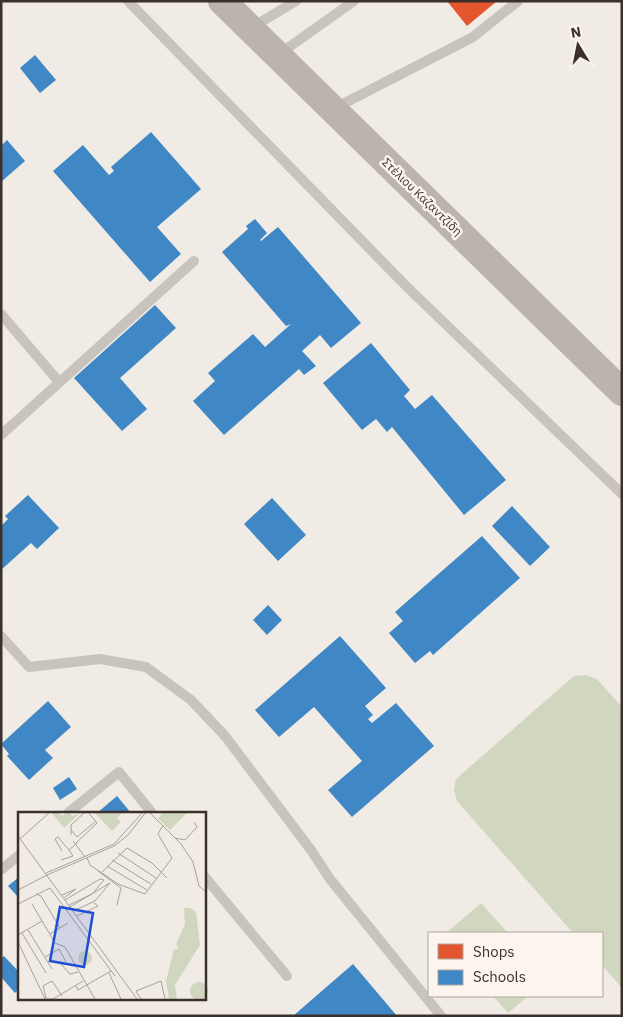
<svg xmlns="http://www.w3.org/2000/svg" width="623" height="1017" font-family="'IBM Plex Sans',sans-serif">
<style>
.green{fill:#d1d6bf}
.shops{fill:#e4572e}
.schools{fill:#3f88c5}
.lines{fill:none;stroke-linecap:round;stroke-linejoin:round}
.service{stroke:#c9c3be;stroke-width:10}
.secondary{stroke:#bab3ae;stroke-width:28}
.labels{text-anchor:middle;stroke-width:5;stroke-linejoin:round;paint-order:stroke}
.street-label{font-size:12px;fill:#3b302b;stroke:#fbf5ee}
.inset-road{fill:none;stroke:#a8a09b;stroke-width:1}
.view{fill:#1d4ed8;fill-opacity:0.15;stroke:#1d4ed8;stroke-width:2.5}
.inset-edge{fill:none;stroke:#3b302b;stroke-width:2.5}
</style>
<rect width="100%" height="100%" fill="#f0ebe5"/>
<g class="green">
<polygon points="586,675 597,679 622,707 622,988 602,965 602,933 573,933 457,801 454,790 456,779 574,676"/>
<polygon points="481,903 508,933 446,933"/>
<polygon points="493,996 528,996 508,1013"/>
</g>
<polygon class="shops" points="447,1 497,1 467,26"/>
<g class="schools">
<polygon points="35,55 56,80 40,93 20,68"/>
<polygon points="151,132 201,189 157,227 181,254 150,282 53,171 83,145 109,175 114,171 111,167"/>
<polygon points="7,140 25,161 1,182 1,146"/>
<polygon points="255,219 267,233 260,240 261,241 278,227 361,323 331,348 320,335 302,351 316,366 304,375 299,369 224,435 193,401 215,381 208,373 253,334 265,347 291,324 286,326 222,252 248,229 246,226"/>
<polygon points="155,305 176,328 120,378 147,409 122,431 74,378"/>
<polygon points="371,343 410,390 404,396 415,409 432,395 506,480 464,515 392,427 387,432 376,419 362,430 323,383"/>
<polygon points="28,495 59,528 37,549 31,543 1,570 1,526 8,519 5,516"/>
<polygon points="272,498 306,535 278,561 244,524"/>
<polygon points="512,506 550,547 530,566 492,526"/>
<polygon points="482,536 520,578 433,655 430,651 415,663 389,633 403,621 395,612"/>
<polygon points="268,605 282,620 267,635 253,620"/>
<polygon points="340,636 386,688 365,706 373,715 368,719 372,723 396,703 434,746 352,817 328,790 362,761 314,707 279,737 255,710"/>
<polygon points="48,701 71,727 45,750 53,758 29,780 7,756 9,754 1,744"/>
<polygon points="69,777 77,789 60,800 53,788"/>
<polygon points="117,796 131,813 97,813"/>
<polygon points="19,877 19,898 8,886"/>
<polygon points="4,956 19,972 19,989 15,993 1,977 1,958"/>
<polygon points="353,964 397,1016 293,1016"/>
</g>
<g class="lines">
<g class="service">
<polyline points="128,1 406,286 622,494"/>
<polyline points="251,28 296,1"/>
<polyline points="278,55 354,1"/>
<polyline points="335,108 473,37 518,1"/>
<polyline points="1,314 59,382"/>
<polyline points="1,435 194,261"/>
<polyline points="1,636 29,667 100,659 146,667 191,700 225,736 311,850 330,879 441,1016"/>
<polyline points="68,813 119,772 152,813"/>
<polyline points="1,870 19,855"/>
<polyline points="204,876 287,976"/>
</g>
<polyline class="secondary" points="222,1 622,392"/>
</g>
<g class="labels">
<g class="street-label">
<text transform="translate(422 197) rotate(44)" y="4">Στέλιου Καζαντζίδη</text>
</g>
</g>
<g transform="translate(18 812)">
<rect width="188" height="188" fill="#f0ebe5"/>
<path d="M 33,0 L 41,0 L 44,4 L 50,0 L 55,4 L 62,1 L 46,16 ZM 76,0 L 104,0 L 99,6 L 103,10 L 94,19 ZM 145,0 L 170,0 L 152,18 L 140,7 ZM 166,96 L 172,96 L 178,100 L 182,133 L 157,173 L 159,187 L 151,187 L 148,169 L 156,137 L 161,137 L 158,132 L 167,112 ZM60 146a7 7 0 1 1 14 0a7 7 0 1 1-14 0ZM172 179a9 9 0 1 1 18 0a9 9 0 1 1-18 0Z" fill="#d1d6bf"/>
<path class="inset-road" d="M 131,0 L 163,32 L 175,50 L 181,74 L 188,80M 53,18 L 59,25 L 78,9M 53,23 L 53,13 L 67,0M 0,24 L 119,187M 157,26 L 167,28 L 179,15 L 176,10M 2,27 L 32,0M 55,29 L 67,45M 58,31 L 79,11 L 70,0M 44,39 L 37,27 L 40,25 L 51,38 L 59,31M 100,41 L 138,66M 69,46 L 72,53 L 100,72 L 127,82 L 154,46 L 140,22 L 145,13M 43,48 L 55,44 L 51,38M 94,48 L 133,72M 89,54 L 129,78M 80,59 L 103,76 L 99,93M 84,60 L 109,36 L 134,51 L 149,66M 28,61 L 96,32 L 125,0M 29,63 L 96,34 L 110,23 L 128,0M 0,78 L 29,63M 18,82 L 23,84 L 42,116M 44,83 L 58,77 L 46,86M 47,88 L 82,67 L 86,68 L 74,82 L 51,93M 0,92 L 32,76 L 97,164M 14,92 L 37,131 L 47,135 L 77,187M 52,95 L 92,71 L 77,89 L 55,99M 59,104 L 80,94 L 76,91M 10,118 L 34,157M 4,121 L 28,161M 32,122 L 50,111M 0,123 L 24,109M 0,130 L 27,187M 27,145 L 41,137 L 48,150M 43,152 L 52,162 L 60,160M 91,161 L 103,187M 58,174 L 60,178 L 93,159M 28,186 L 25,174 L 34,169 L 44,184M 26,187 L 35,187 L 65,169M 123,187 L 118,179 L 143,169 L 147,187"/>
<path class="view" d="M 42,95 L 75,101 L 66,155 L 32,149 Z"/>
<rect width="188" height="188" class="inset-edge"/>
</g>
<rect width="623" height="1017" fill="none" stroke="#3b302b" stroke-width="5"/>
<rect x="428" y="932" width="175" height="65" fill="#fbf5ee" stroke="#aea6a0"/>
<rect x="438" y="944" width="25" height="15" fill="#e4572e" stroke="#aea6a0"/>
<text x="473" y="957" font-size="15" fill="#3b302b">Shops</text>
<rect x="438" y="970" width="25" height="15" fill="#3f88c5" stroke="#aea6a0"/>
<text x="473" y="982" font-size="15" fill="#3b302b">Schools</text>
<g transform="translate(578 45) rotate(350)" stroke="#fbf5ee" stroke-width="4" paint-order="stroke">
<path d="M0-4L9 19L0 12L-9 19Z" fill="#3b302b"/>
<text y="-8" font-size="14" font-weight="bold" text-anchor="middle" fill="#3b302b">N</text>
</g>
</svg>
